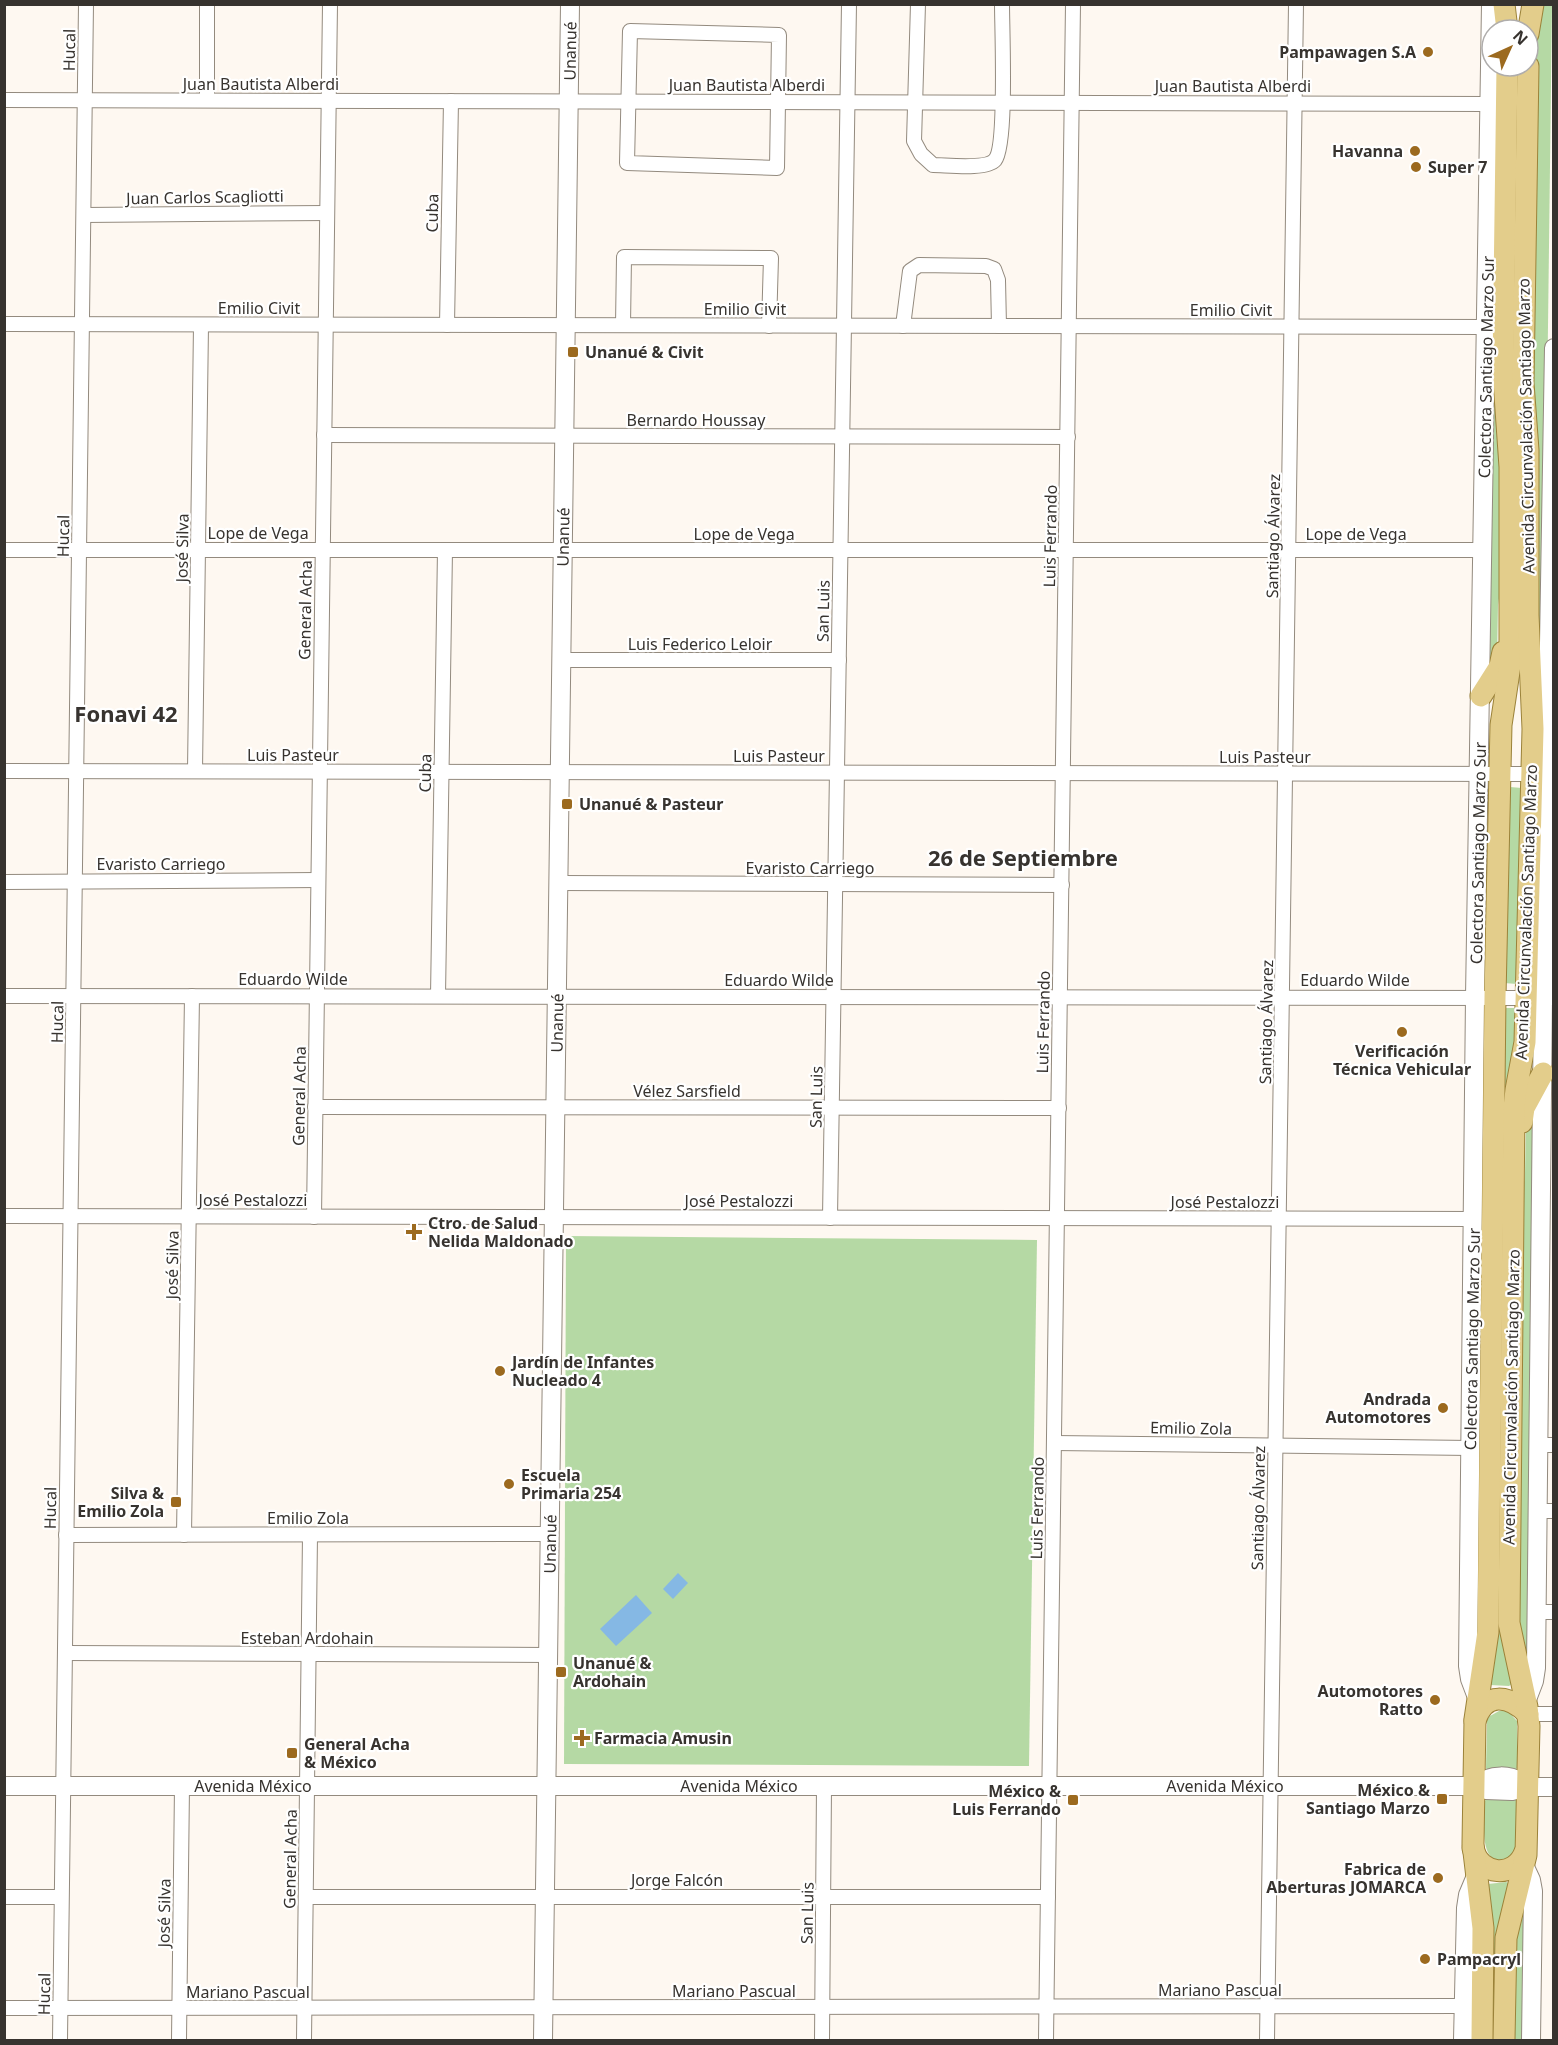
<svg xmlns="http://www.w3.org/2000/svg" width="1558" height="2045" font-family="'Noto Sans',sans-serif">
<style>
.green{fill:#b5d9a4}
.water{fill:#85b8e4}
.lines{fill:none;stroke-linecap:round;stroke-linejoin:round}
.street-casing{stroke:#938a7e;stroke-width:16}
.secondary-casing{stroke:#938a7e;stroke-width:20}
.primary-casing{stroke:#9b8239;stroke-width:23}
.street{stroke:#fff;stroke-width:14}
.secondary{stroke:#fff;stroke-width:18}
.primary{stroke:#e3cd8b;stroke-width:21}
.poi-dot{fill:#9c6a1f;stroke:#fff;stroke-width:2}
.labels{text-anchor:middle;stroke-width:4.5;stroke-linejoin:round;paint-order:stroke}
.street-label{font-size:16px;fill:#37332f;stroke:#fff}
.poi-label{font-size:16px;font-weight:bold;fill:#37332f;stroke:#fff;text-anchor:start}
.district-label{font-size:22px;font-weight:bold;fill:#37332f;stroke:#fff}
</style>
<rect width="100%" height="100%" fill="#fef8f1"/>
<g class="green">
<polygon points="1540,5 1552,5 1543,728 1530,397 1534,36"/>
<polygon points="1494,66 1504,564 1498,605 1497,658 1489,675"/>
<polygon points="1510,787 1522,788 1517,984 1504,983"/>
<polygon points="1503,1008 1516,1008 1513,1683 1509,1686 1490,1685"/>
<polygon points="1536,1094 1531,1673 1519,1641 1519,1228 1525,1173 1526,1120"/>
<polygon points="566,1236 1037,1240 1029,1766 564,1764"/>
<polygon points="1499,1711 1508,1711 1517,1721 1517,1768 1515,1770 1487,1770 1486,1768 1487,1720 1490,1716"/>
<path d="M 1515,1798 L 1517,1801 L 1516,1847 C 1514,1853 1509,1859 1502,1860 C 1478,1863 1485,1816 1485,1801 L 1486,1799 Z"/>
<polygon points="1506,1882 1509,1883 1498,2040 1488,2040 1488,1884"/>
<polygon points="1525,1887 1525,2040 1510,2040 1511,1947"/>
</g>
<g class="water">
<polygon points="678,1573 688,1583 673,1599 663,1589"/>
<polygon points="636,1595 652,1613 616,1646 600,1629"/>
</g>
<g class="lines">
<g class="street-casing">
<g id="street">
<polyline points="207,4 207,100"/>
<path d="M 918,4 L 914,141 L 921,154 L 933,165 C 947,165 986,170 995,160 C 1007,146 1002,29 1002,4"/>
<polygon points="630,31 779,35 777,168 627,163"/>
<polyline points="4,100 1489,104"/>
<polyline points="84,215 327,213"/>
<polyline points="4,324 1486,327"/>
<polyline points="447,325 451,101"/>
<polyline points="623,325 624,257 771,258 769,326"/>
<polyline points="903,326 910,271 919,265 986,266 994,269 998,280 999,326"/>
<polyline points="324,435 1068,437"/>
<polyline points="4,550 1483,550"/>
<polyline points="562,660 839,660"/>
<polyline points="4,771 1538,774"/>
<polyline points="195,771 201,325"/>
<polyline points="4,882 318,880"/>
<polyline points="559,883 1062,885"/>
<polyline points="4,996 1554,998"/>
<polyline points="438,996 445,550"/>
<polyline points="315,1107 1059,1108"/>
<polyline points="4,1216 1474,1219"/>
<polyline points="314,1217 330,4"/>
<polyline points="830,1218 849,4"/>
<polyline points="1054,1443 1471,1448"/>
<polyline points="1539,1445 1554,1445"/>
<polyline points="1538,1511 1554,1511"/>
<polyline points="66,1535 550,1534"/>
<polyline points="184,1535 192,996"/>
<polyline points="1537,1612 1554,1612"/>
<polyline points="65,1653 548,1655"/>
<polyline points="1528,1714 1554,1714"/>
<polyline points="4,1897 61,1897"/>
<polyline points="306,1897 1048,1897"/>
<polyline points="4,2008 1464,2006"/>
<polyline points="60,2040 86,4"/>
<polyline points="179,2040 182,1786"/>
<polyline points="304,2040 310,1535"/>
<polyline points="822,2040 824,1786"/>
<polyline points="1046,2040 1073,4"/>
<polyline points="1267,2040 1296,4"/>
</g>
</g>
<g class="secondary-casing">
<g id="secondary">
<polyline points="1478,1700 1470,1679 1468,1666 1475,997 1491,4"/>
<polyline points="1526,1702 1534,1681 1536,1668 1543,998 1554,348"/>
<polyline points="4,1786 1474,1786 1486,1790 1512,1791 1528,1787 1554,1787"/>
<path d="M 1474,1786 C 1490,1774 1511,1772 1528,1787"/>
<polyline points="1524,1865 1531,1880 1533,1891 1531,2040"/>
<polyline points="543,2040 570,4"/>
<polyline points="1463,2040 1466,1908 1468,1895 1476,1876"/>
</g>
</g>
<g class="primary-casing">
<g id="primary">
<polyline points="1504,4 1507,30"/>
<polyline points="1528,34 1533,4"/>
<polyline points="1481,696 1500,666 1503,652"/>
<polyline points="1522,1122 1524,1108 1543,1073"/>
<path d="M 1475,1721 C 1485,1690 1510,1696 1528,1714"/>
<path d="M 1473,1848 C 1479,1876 1515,1879 1525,1852"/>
<polyline points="1482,2040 1483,1928 1473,1844 1475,1719 1488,1632 1495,997 1501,725 1510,665 1510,467 1503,366 1507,66"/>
<polyline points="1504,2040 1506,1938 1526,1855 1529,1726 1527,1707 1509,1623 1514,1108 1516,1090 1525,1042 1533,729 1528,615 1528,450 1523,383 1528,66"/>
</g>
</g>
<use href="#street" class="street"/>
<use href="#secondary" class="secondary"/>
<use href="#primary" class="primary"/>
</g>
<g class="poi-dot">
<circle cx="1428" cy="52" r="6"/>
<circle cx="1415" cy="151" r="6"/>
<circle cx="1416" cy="167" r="6"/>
<rect x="567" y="346" width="12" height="12" rx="3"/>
<rect x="561" y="798" width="12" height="12" rx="3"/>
<circle cx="1402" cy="1032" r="6"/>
<path d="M411 1223h6v6h6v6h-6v6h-6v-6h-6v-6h6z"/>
<circle cx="500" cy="1371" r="6"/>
<circle cx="1443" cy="1408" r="6"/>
<circle cx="509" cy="1484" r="6"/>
<rect x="170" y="1496" width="12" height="12" rx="3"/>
<rect x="555" y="1666" width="12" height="12" rx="3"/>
<circle cx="1435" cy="1700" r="6"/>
<path d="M579 1729h6v6h6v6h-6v6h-6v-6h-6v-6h6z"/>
<rect x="286" y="1747" width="12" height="12" rx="3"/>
<rect x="1436" y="1793" width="12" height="12" rx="3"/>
<rect x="1067" y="1794" width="12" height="12" rx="3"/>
<circle cx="1438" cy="1878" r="6"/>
<circle cx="1425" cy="1959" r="6"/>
</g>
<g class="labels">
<g class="street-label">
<text transform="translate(69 50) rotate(-89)" y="6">Hucal</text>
<text transform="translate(570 51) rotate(-89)" y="6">Unanué</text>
<text x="261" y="90">Juan Bautista Alberdi</text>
<text x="747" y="91">Juan Bautista Alberdi</text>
<text x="1233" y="92">Juan Bautista Alberdi</text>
<text transform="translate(205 197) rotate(-1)" y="6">Juan Carlos Scagliotti</text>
<text transform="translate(432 213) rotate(-89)" y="6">Cuba</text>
<text x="259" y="314">Emilio Civit</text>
<text x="745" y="315">Emilio Civit</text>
<text x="1231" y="316">Emilio Civit</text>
<text transform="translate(1486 367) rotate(-89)" y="6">Colectora Santiago Marzo Sur</text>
<text x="696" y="426">Bernardo Houssay</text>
<text transform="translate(1526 426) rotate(-91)" y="6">Avenida Circunvalación Santiago Marzo</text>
<text x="258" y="539">Lope de Vega</text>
<text x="744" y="540">Lope de Vega</text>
<text x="1356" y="540">Lope de Vega</text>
<text transform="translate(63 536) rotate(-89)" y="6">Hucal</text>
<text transform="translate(1050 536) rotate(-89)" y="6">Luis Ferrando</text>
<text transform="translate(1273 536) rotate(-89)" y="6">Santiago Álvarez</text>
<text transform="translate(563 537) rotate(-89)" y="6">Unanué</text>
<text transform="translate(182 548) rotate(-89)" y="6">José Silva</text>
<text transform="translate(305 610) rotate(-89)" y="6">General Acha</text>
<text transform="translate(823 611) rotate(-89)" y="6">San Luis</text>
<text x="700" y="650">Luis Federico Leloir</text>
<text x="293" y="761">Luis Pasteur</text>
<text x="779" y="762">Luis Pasteur</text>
<text x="1265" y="763">Luis Pasteur</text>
<text transform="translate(425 773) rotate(-89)" y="6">Cuba</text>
<text transform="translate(1478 853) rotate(-89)" y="6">Colectora Santiago Marzo Sur</text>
<text x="161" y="870">Evaristo Carriego</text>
<text x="810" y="874">Evaristo Carriego</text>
<text transform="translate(1526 912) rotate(-88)" y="6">Avenida Circunvalación Santiago Marzo</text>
<text x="293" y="985">Eduardo Wilde</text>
<text x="779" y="986">Eduardo Wilde</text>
<text x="1355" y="986">Eduardo Wilde</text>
<text transform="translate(57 1022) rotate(-89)" y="6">Hucal</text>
<text transform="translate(1043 1022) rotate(-89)" y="6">Luis Ferrando</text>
<text transform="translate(1266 1022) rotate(-89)" y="6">Santiago Álvarez</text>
<text transform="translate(557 1023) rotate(-89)" y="6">Unanué</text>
<text x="687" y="1097">Vélez Sarsfield</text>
<text transform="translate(299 1096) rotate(-89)" y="6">General Acha</text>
<text transform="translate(816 1097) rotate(-89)" y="6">San Luis</text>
<text x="253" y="1206">José Pestalozzi</text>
<text x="739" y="1207">José Pestalozzi</text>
<text x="1225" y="1208">José Pestalozzi</text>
<text transform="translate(172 1265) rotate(-89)" y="6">José Silva</text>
<text transform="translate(1472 1339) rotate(-89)" y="6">Colectora Santiago Marzo Sur</text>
<text transform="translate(1511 1397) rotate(-89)" y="6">Avenida Circunvalación Santiago Marzo</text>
<text transform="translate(1191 1428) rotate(1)" y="6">Emilio Zola</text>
<text transform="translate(50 1508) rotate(-89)" y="6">Hucal</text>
<text transform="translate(1037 1508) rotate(-89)" y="6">Luis Ferrando</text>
<text transform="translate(1258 1508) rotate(-89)" y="6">Santiago Álvarez</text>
<text x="308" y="1524">Emilio Zola</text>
<text transform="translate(550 1544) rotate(-89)" y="6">Unanué</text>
<text x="307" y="1644">Esteban Ardohain</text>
<text x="253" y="1792">Avenida México</text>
<text x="739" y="1792">Avenida México</text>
<text x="1225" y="1792">Avenida México</text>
<text transform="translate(290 1859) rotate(-89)" y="6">General Acha</text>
<text x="677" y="1886">Jorge Falcón</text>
<text transform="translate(164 1913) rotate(-89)" y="6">José Silva</text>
<text transform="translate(807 1913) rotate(-89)" y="6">San Luis</text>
<text x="1220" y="1996">Mariano Pascual</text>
<text x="734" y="1997">Mariano Pascual</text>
<text x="248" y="1998">Mariano Pascual</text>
<text transform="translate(44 1994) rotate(-89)" y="6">Hucal</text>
</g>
<g class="poi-label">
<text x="1416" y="58" text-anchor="end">Pampawagen S.A</text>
<text x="1403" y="157" text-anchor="end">Havanna</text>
<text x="1428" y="173">Super 7</text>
<text x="585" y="358">Unanué &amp; Civit</text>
<text x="579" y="810">Unanué &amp; Pasteur</text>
<text x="1402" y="1057" text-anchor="middle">Verificación<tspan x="1402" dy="18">Técnica Vehicular</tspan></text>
<text x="428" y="1229">Ctro. de Salud<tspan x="428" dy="18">Nelida Maldonado</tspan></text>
<text x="512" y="1368">Jardín de Infantes<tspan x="512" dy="18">Nucleado 4</tspan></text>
<text x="1431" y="1405" text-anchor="end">Andrada<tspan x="1431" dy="18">Automotores</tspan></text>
<text x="521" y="1481">Escuela<tspan x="521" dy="18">Primaria 254</tspan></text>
<text x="164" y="1499" text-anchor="end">Silva &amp;<tspan x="164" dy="18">Emilio Zola</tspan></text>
<text x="573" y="1669">Unanué &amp;<tspan x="573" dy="18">Ardohain</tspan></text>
<text x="1423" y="1697" text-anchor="end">Automotores<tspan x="1423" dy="18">Ratto</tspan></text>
<text x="594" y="1744">Farmacia Amusin</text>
<text x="304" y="1750">General Acha<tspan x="304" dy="18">&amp; México</tspan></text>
<text x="1430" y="1796" text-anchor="end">México &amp;<tspan x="1430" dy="18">Santiago Marzo</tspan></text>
<text x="1061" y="1797" text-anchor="end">México &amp;<tspan x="1061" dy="18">Luis Ferrando</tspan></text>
<text x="1426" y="1875" text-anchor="end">Fabrica de<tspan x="1426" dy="18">Aberturas JOMARCA</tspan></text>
<text x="1437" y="1965">Pampacryl</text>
</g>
<g class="district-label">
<text x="126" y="722">Fonavi 42</text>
<text x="1023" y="866">26 de Septiembre</text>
</g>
</g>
<rect width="1558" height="2045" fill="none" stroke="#37332f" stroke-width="12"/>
<g transform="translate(1510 48) rotate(45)"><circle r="28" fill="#ffffff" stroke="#afadac" stroke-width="1.5"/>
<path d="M0-4.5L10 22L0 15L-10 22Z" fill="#9c6a1f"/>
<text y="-9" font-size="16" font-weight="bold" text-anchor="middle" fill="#37332f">N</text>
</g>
</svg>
